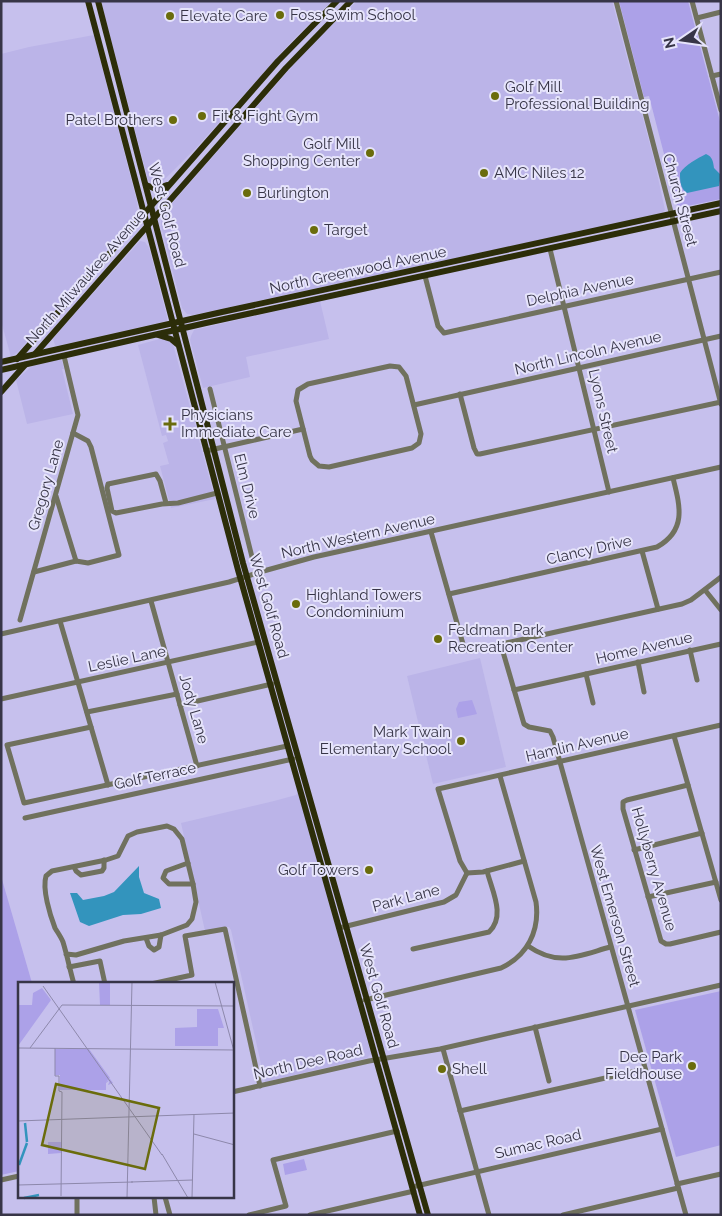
<svg xmlns="http://www.w3.org/2000/svg" width="722" height="1216" font-family="Raleway,sans-serif">
<style>
.built{fill:#bbb4e8}
.green{fill:#aca1e8}
.water{fill:#3394bd}
.lines{fill:none;stroke-linecap:round;stroke-linejoin:round}
.minor{stroke:#70715e;stroke-width:5}
.major{stroke:#2c2d09;stroke-width:6}
.poi-dot{fill:#6a6c0c;stroke:#e6e4fb;stroke-width:2}
.labels{text-anchor:middle;stroke-width:4;stroke-linejoin:round;paint-order:stroke}
.poi-label{font-size:15px;fill:#373547;stroke:#e6e4fb;text-anchor:start}
.street-label{font-size:15px;fill:#373547;stroke:#e6e4fb}
.inset-river{fill:none;stroke:#3394bd;stroke-width:2.5}
.inset-road{fill:none;stroke:#8d88ab;stroke-width:1}
.view{fill:#6a6c0c;fill-opacity:0.15;stroke:#6a6c0c;stroke-width:2.5}
.inset-edge{fill:none;stroke:#373547;stroke-width:2.5}
</style>
<rect width="100%" height="100%" fill="#c6c0ed"/>
<g class="built">
<polygon points="101,1 332,1 290,43 196,148 157,187 150,183 148,180"/>
<polygon points="357,1 612,1 655,164 665,210 661,214 193,315 187,314 182,308 161,226 161,216 303,54"/>
<polygon points="94,35 137,202 138,213 18,352 11,357 1,321 1,54 29,47"/>
<polygon points="140,241 145,242 149,248 167,317 167,321 57,346 55,345 53,339 63,327"/>
<polygon points="320,301 329,339 246,357 250,377 203,388 190,340 191,336 194,330"/>
<polygon points="163,338 173,344 215,499 171,508 160,466 169,464 163,443 168,441 166,435 162,436 138,345"/>
<polygon points="59,359 62,361 64,369 62,369 73,414 27,424 16,380 32,366"/>
<polygon points="480,658 506,767 433,784 407,676"/>
<polygon points="298,792 371,1054 367,1058 265,1082 231,930 229,927 225,927 205,931 181,823 274,801 296,795"/>
</g>
<g class="green">
<polygon points="619,1 688,1 721,125 721,199 678,208 649,96 644,97"/>
<polygon points="472,700 477,714 458,718 456,709 459,702"/>
<polygon points="1,876 32,983 19,984 19,1171 1,1175"/>
<polygon points="721,991 721,1145 676,1157 635,1010"/>
<polygon points="304,1159 307,1170 285,1175 283,1164"/>
</g>
<g class="water">
<path d="M 706,154 C 713,157 713,162 714,168 L 721,175 L 719,186 L 687,193 C 680,188 680,181 680,173 C 685,165 698,158 706,154 Z"/>
<polygon points="139,866 139,877 144,893 159,899 161,908 141,914 123,915 89,926 80,922 70,893 77,893 83,900 104,896 114,892"/>
</g>
<g class="lines">
<g class="minor">
<polyline points="616,1 721,404"/>
<polyline points="692,1 721,110"/>
<polyline points="697,18 721,12"/>
<polyline points="712,76 721,74"/>
<polyline points="550,249 609,492"/>
<polyline points="425,276 438,326 444,333 721,272"/>
<polygon points="390,366 399,367 406,376 421,434 419,443 412,448 329,467 319,466 312,460 310,456 296,401 298,390 308,384"/>
<polyline points="210,389 253,561"/>
<polyline points="460,394 474,448 477,454 480,454 721,402"/>
<polyline points="414,405 721,336"/>
<polyline points="206,451 303,429"/>
<polyline points="56,496 76,561"/>
<polyline points="166,503 160,481 156,474 108,484 107,488 112,511 116,513 162,504 178,503 217,493"/>
<polyline points="431,532 463,644 467,650 470,651 682,604 691,600 721,577"/>
<polyline points="642,551 658,609"/>
<polyline points="34,572 76,561 88,563 119,555 91,447 88,441 73,433"/>
<polyline points="705,590 721,610"/>
<path d="M 449,594 L 657,547 C 687,530 680,506 673,478"/>
<polyline points="151,601 197,766"/>
<polyline points="20,620 78,415 64,356"/>
<polyline points="60,621 108,785"/>
<polyline points="1,634 229,582 260,572 314,557 721,467"/>
<polyline points="501,645 524,724 529,727 550,731 553,737 686,1215"/>
<polyline points="690,650 697,680"/>
<polyline points="638,662 644,692"/>
<polyline points="586,674 593,703"/>
<polyline points="514,690 721,644"/>
<polyline points="1,699 258,642"/>
<polyline points="180,705 272,684"/>
<polyline points="87,712 177,694"/>
<polyline points="91,727 7,745 24,803 287,746"/>
<polyline points="674,736 721,900"/>
<polyline points="688,785 627,800 623,802 623,809 661,941 666,944 670,944 721,932"/>
<polyline points="25,818 293,759"/>
<polyline points="634,850 702,833"/>
<polyline points="188,863 166,871 163,878 169,884 193,884"/>
<polyline points="74,867 76,871 81,875 102,871 104,868 104,860"/>
<polyline points="467,873 460,861 438,789 721,725"/>
<polyline points="467,873 483,872 524,861"/>
<polyline points="648,897 716,882"/>
<polyline points="339,928 444,902 456,895 467,873"/>
<polyline points="146,938 149,946 154,950 159,947 161,935"/>
<path d="M 528,946 C 558,967 578,956 610,947"/>
<path d="M 413,949 L 489,932 C 506,916 492,891 487,871"/>
<path d="M 66,954 L 76,955 L 124,941 L 161,935 L 187,925 L 192,919 L 196,902 L 193,884 L 182,839 L 174,829 L 167,826 L 137,832 L 128,836 L 118,856 L 106,860 L 52,871 L 46,876 C 42,889 50,915 55,928 C 58,933 61,937 63,942 C 67,955 70,970 74,984"/>
<polyline points="69,967 100,961 105,984"/>
<polyline points="151,984 192,975 185,936 225,929 260,1086"/>
<path d="M 365,1000 L 501,968 C 527,956 540,931 536,902 L 500,776"/>
<polyline points="535,1027 549,1081"/>
<polyline points="443,1049 489,1215"/>
<polyline points="232,1092 369,1061 440,1049 721,985"/>
<polyline points="460,1111 645,1069"/>
<polyline points="1,1180 19,1176"/>
<polyline points="677,1184 721,1174"/>
<polyline points="412,1187 662,1129"/>
<polyline points="154,1197 156,1215"/>
<polyline points="165,1197 170,1215"/>
<polyline points="77,1215 77,1197"/>
<polyline points="249,1215 286,1206 273,1160 397,1131"/>
<polyline points="310,1215 414,1191"/>
<polyline points="563,1215 678,1188"/>
</g>
<g class="major">
<polyline points="88,1 238,570 420,1215"/>
<polyline points="98,1 243,563 428,1215"/>
<polyline points="146,185 156,189 167,185"/>
<polyline points="158,335 171,339 177,344"/>
<polyline points="35,354 286,68 351,1"/>
<polyline points="17,359 278,61 337,1"/>
<polyline points="1,362 222,312 721,203"/>
<polyline points="1,370 206,323 721,211"/>
<polyline points="1,392 25,365"/>
</g>
</g>
<g class="poi-dot">
<circle cx="280" cy="15" r="5"/>
<circle cx="170" cy="16" r="5"/>
<circle cx="495" cy="96" r="5"/>
<circle cx="202" cy="116" r="5"/>
<circle cx="173" cy="120" r="5"/>
<circle cx="370" cy="153" r="5"/>
<circle cx="484" cy="173" r="5"/>
<circle cx="247" cy="193" r="5"/>
<circle cx="314" cy="230" r="5"/>
<path d="M167.5 416.5h5v5h5v5h-5v5h-5v-5h-5v-5h5z"/>
<circle cx="296" cy="604" r="5"/>
<circle cx="438" cy="639" r="5"/>
<circle cx="461" cy="741" r="5"/>
<circle cx="369" cy="870" r="5"/>
<circle cx="692" cy="1066" r="5"/>
<circle cx="442" cy="1069" r="5"/>
</g>
<g class="labels">
<g class="poi-label">
<text x="290" y="20">Foss Swim School</text>
<text x="180" y="21">Elevate Care</text>
<text x="505" y="92">Golf Mill<tspan x="505" dy="17">Professional Building</tspan></text>
<text x="212" y="121">Fit &amp; Fight Gym</text>
<text x="163" y="125" text-anchor="end">Patel Brothers</text>
<text x="360" y="149" text-anchor="end">Golf Mill<tspan x="360" dy="17">Shopping Center</tspan></text>
<text x="494" y="178">AMC Niles 12</text>
<text x="257" y="198">Burlington</text>
<text x="324" y="235">Target</text>
<text x="181" y="420">Physicians<tspan x="181" dy="17">Immediate Care</tspan></text>
<text x="306" y="600">Highland Towers<tspan x="306" dy="17">Condominium</tspan></text>
<text x="448" y="635">Feldman Park<tspan x="448" dy="17">Recreation Center</tspan></text>
<text x="451" y="737" text-anchor="end">Mark Twain<tspan x="451" dy="17">Elementary School</tspan></text>
<text x="359" y="875" text-anchor="end">Golf Towers</text>
<text x="682" y="1062" text-anchor="end">Dee Park<tspan x="682" dy="17">Fieldhouse</tspan></text>
<text x="452" y="1074">Shell</text>
</g>
<g class="street-label">
<text transform="translate(680 200) rotate(75)" y="5">Church Street</text>
<text transform="translate(167 215) rotate(75)" y="5">West Golf Road</text>
<text transform="translate(358 270) rotate(-12)" y="5">North Greenwood Avenue</text>
<text transform="translate(86 277) rotate(-49)" y="5">North Milwaukee Avenue</text>
<text transform="translate(580 290) rotate(-12)" y="5">Delphia Avenue</text>
<text transform="translate(588 353) rotate(-13)" y="5">North Lincoln Avenue</text>
<text transform="translate(603 411) rotate(77)" y="5">Lyons Street</text>
<text transform="translate(46 485) rotate(-74)" y="5">Gregory Lane</text>
<text transform="translate(247 486) rotate(76)" y="5">Elm Drive</text>
<text transform="translate(358 536) rotate(-13)" y="5">North Western Avenue</text>
<text transform="translate(589 550) rotate(-13)" y="5">Clancy Drive</text>
<text transform="translate(269 606) rotate(74)" y="5">West Golf Road</text>
<text transform="translate(644 648) rotate(-13)" y="5">Home Avenue</text>
<text transform="translate(127 659) rotate(-12)" y="5">Leslie Lane</text>
<text transform="translate(194 709) rotate(74)" y="5">Jody Lane</text>
<text transform="translate(577 745) rotate(-13)" y="5">Hamlin Avenue</text>
<text transform="translate(155 776) rotate(-12)" y="5">Golf Terrace</text>
<text transform="translate(654 869) rotate(74)" y="5">Hollyberry Avenue</text>
<text transform="translate(406 898) rotate(-15)" y="5">Park Lane</text>
<text transform="translate(615 916) rotate(74)" y="5">West Emerson Street</text>
<text transform="translate(379 996) rotate(74)" y="5">West Golf Road</text>
<text transform="translate(308 1062) rotate(-13)" y="5">North Dee Road</text>
<text transform="translate(538 1144) rotate(-13)" y="5">Sumac Road</text>
</g>
</g>
<g transform="translate(18 982)">
<rect width="216" height="216" fill="#c6c0ed"/>
<path d="M 81,0 L 92,0 L 92,23 L 82,23 ZM 24,6 L 33,18 L 0,64 L 0,23 L 14,23 L 15,11 ZM 179,27 L 200,27 L 206,46 L 200,46 L 200,64 L 157,64 L 157,46 L 179,45 ZM 37,67 L 71,67 L 92,96 L 88,100 L 92,97 L 95,101 L 90,103 L 92,98 L 88,101 L 88,108 L 42,108 L 42,93 L 37,93 ZM 30,160 L 43,160 L 43,171 L 30,172 Z" fill="#aca1e8"/>
<path class="inset-river" d="M 7,141 L 9,160M 1,183 L 9,161M 6,216 L 21,213"/>
<path class="inset-road" d="M 197,0 L 216,69M 25,4 L 144,173M 0,66 L 217,68M 12,66 L 44,23 L 217,24M 37,66 L 37,94 L 41,94 L 41,109 L 44,110 L 43,214M 0,139 L 217,131M 176,152 L 217,163M 144,172 L 170,216M 113,200 L 175,198M 0,203 L 115,200M 109,216 L 114,0M 174,216 L 176,132"/>
<path class="view" d="M 38,102 L 141,126 L 127,187 L 24,163 Z"/>
<rect width="216" height="216" class="inset-edge"/>
</g>
<rect width="722" height="1216" fill="none" stroke="#373547" stroke-width="5"/>
<g transform="translate(682 40) rotate(257)" stroke="#e6e4fb" stroke-width="4" paint-order="stroke">
<path d="M0-4L9 19L0 12L-9 19Z" fill="#373547"/>
<text y="-8" font-size="14" font-weight="bold" text-anchor="middle" fill="#373547">N</text>
</g>
</svg>
